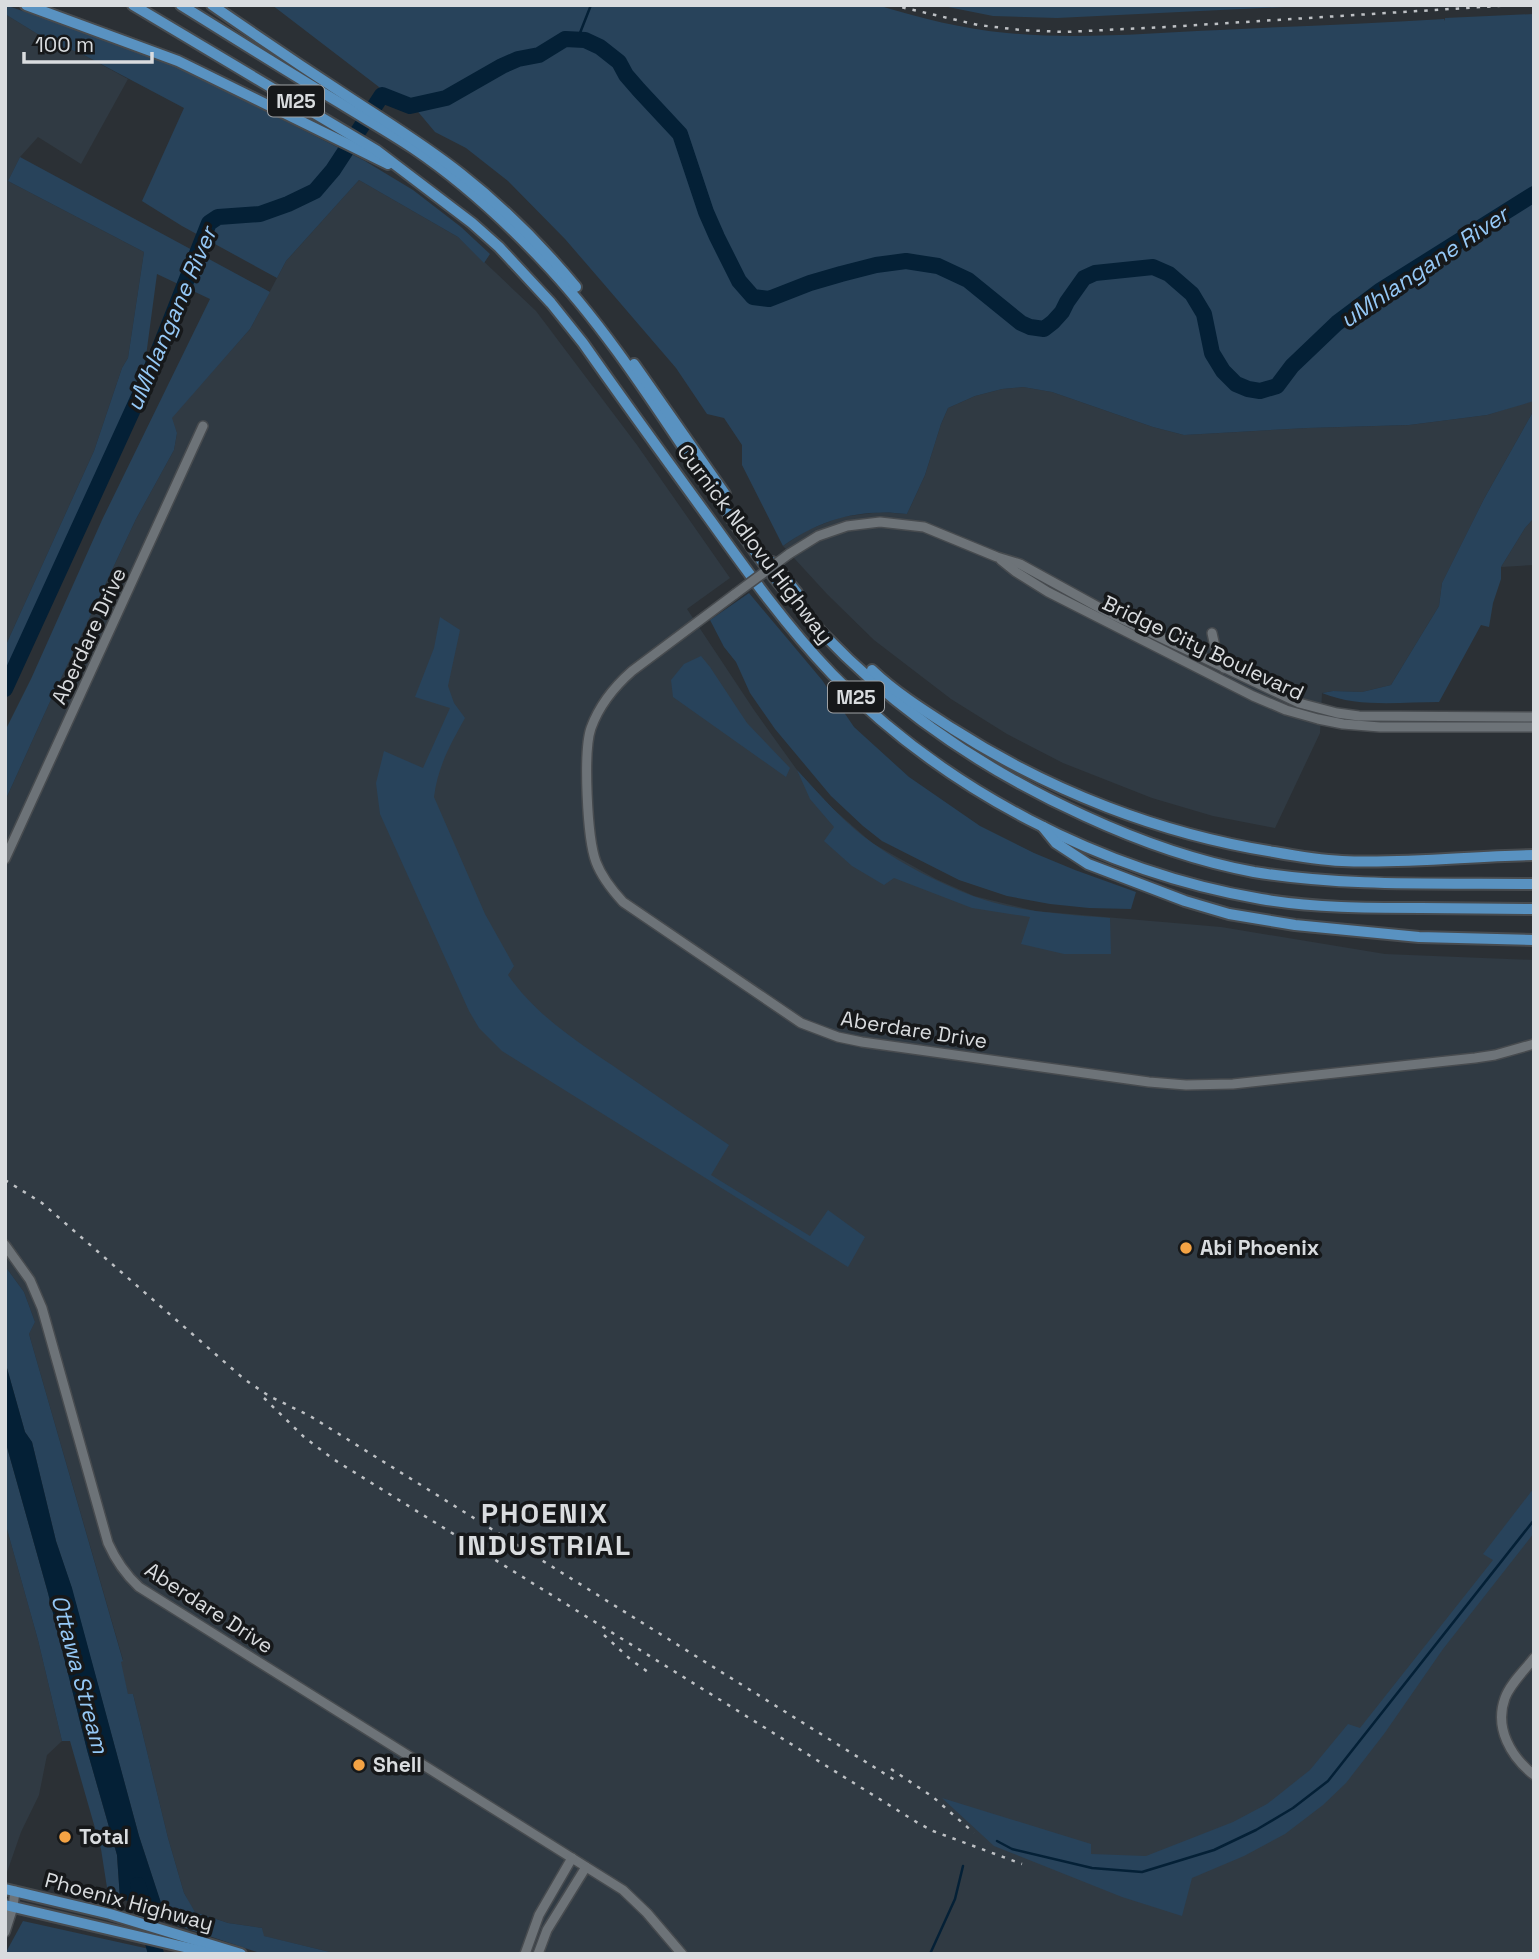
<svg xmlns="http://www.w3.org/2000/svg" width="1539" height="1959" font-family="'Space Grotesk',sans-serif">
<style>
.built{fill:#303a43}
.green{fill:#28435b}
.water{fill:#042036}
.lines{fill:none;stroke-linecap:round;stroke-linejoin:round}
.stream{stroke:#042036;stroke-width:2.5}
.river{stroke:#042036;stroke-width:16}
.minor-casing{stroke:#474b4f;stroke-width:12}
.major-casing{stroke:#474b4f;stroke-width:14}
.minor{stroke:#6d7378;stroke-width:9}
.major{stroke:#5992c1;stroke-width:10}
.rail{stroke:#bdc0c4;stroke-width:2.5;stroke-dasharray:3.5 7;stroke-linecap:butt}
.minor-bridge-casing{stroke:#474b4f;stroke-width:12;stroke-linecap:butt}
.minor-bridge{stroke:#6d7378;stroke-width:9}
.poi-dot{fill:#f4a344;stroke:#16181a;stroke-width:2.5}
.labels{text-anchor:middle;stroke-width:7;stroke-linejoin:round;paint-order:stroke}
.shield{fill:#16181a;stroke:#9ea1a4;stroke-width:2}
.shield-label{font-size:19px;font-weight:bold;fill:#d9dcdf}
.street-label{font-size:21px;fill:#d9dcdf;stroke:#16181a}
.poi-label{font-size:21px;font-weight:bold;fill:#d9dcdf;stroke:#16181a;text-anchor:start}
.water-label{font-size:23px;font-style:italic;fill:#95c8f6;stroke:#16181a}
.district-label{font-size:28px;font-weight:bold;letter-spacing:2px;fill:#d9dcdf;stroke:#16181a}
</style>
<rect width="100%" height="100%" fill="#2b3035"/>
<g class="built">
<polygon points="5,14 49,41 82,54 128,79 81,164 38,137 20,157 8,181 144,252 128,358 122,368 94,451 5,647"/>
<polygon points="359,180 458,237 536,311 637,445 730,578 687,609 754,710 797,770 831,807 872,843 936,879 974,896 1035,911 1221,927 1385,954 1534,960 1534,1954 338,1954 263,1936 262,1928 228,1923 195,1912 191,1906 184,1893 168,1838 133,1694 128,1695 120,1662 123,1660 29,1334 35,1322 24,1292 5,1266 5,801 48,706 136,519 174,450 177,433 171,418 250,329 286,261"/>
<polygon points="1023,387 1052,392 1153,427 1184,435 1307,428 1409,425 1487,415 1532,401 1534,401 1534,410 1484,499 1442,583 1439,606 1391,685 1362,692 1333,691 1322,693 1320,733 1275,828 1213,816 1152,798 1063,763 1007,734 951,699 874,640 827,594 783,546 805,531 841,517 880,512 907,514 925,475 941,424 948,408 975,396 1002,389"/>
<polygon points="1534,518 1534,565 1501,567 1525,528"/>
<polygon points="5,1522 38,1640 62,1741 47,1755 39,1795 21,1832 5,1878"/>
</g>
<g class="green">
<polygon points="5,5 117,43 165,61 365,161 413,190 461,227 490,254 484,263 458,237 359,180 286,261 277,278 182,226 142,201 184,108 82,54 49,41 5,14"/>
<path d="M 272,5 L 877,5 C 920,18 963,29 1007,33 C 1078,40 1149,33 1220,30 C 1295,26 1369,24 1444,19 L 1445,21 L 1445,18 L 1534,14 L 1534,401 L 1487,415 L 1409,425 L 1307,428 L 1184,435 L 1153,427 L 1052,392 L 1023,387 L 1002,389 L 975,396 L 948,408 L 941,424 L 925,475 L 907,514 C 861,508 820,519 783,546 L 742,465 L 742,445 L 724,418 L 707,414 L 676,368 L 603,283 L 565,239 L 508,181 L 466,148 L 435,132 L 409,101 L 383,92 L 379,87 Z"/>
<polygon points="938,5 1325,5 1057,18 993,16"/>
<polygon points="20,157 270,292 250,329 172,418 177,433 174,450 136,519 48,706 5,801 5,731 31,679 102,520 210,299 157,274 144,371 5,675 5,647 94,451 122,368 128,358 144,252 8,181"/>
<path d="M 1534,410 L 1534,518 L 1525,528 L 1501,567 L 1501,579 L 1493,603 L 1489,627 L 1481,625 L 1439,702 C 1401,702 1358,708 1322,693 L 1333,691 L 1362,692 L 1391,685 L 1439,606 L 1442,583 L 1484,499 Z"/>
<polygon points="749,593 822,680 854,727 909,777 980,826 1034,853 1075,870 1136,892 1131,909 1089,908 1050,904 1007,896 959,880 882,841 863,826 831,796 775,729 750,693 736,662 724,647 710,620"/>
<path d="M 440,617 L 460,630 L 448,686 L 454,703 L 465,718 C 450,745 438,766 434,797 L 485,914 L 514,966 L 508,975 C 537,1017 581,1044 622,1072 C 658,1097 694,1121 729,1145 L 711,1175 L 810,1236 L 828,1210 L 865,1237 L 848,1267 L 502,1051 L 479,1028 L 469,1011 L 380,814 L 376,783 L 384,751 L 423,768 L 450,708 L 415,697 L 434,648 Z"/>
<polygon points="701,656 710,667 747,723 790,768 786,777 673,697 671,680 684,664"/>
<path d="M 797,770 C 821,796 845,824 874,844 C 903,865 939,883 973,896 C 1016,912 1064,914 1110,918 L 1111,954 L 1064,954 L 1021,944 L 1030,917 L 972,908 L 894,878 L 884,885 L 852,866 L 824,841 L 834,827 L 810,799 Z"/>
<polygon points="5,1266 24,1292 35,1322 29,1334 123,1661 121,1662 128,1694 133,1694 168,1838 184,1893 195,1912 228,1923 262,1928 264,1936 338,1954 263,1954 167,1922 139,1836 71,1586 56,1541 32,1442 25,1432 5,1361"/>
<polygon points="5,1440 48,1593 87,1750 117,1855 120,1899 110,1907 101,1849 70,1741 62,1741 38,1640 5,1522"/>
<polygon points="1534,1488 1534,1533 1443,1649 1384,1734 1346,1783 1323,1805 1285,1834 1244,1856 1192,1878 1182,1916 1122,1897 994,1846 942,1798 1091,1844 1091,1854 1146,1856 1233,1822 1267,1804 1310,1770 1348,1724 1360,1728 1493,1560 1483,1554"/>
<polygon points="23,1921 172,1954 5,1954"/>
</g>
<polygon class="water" points="5,1361 25,1432 32,1442 56,1541 72,1588 139,1836 163,1909 120,1899 117,1855 87,1750 48,1593 5,1440"/>
<g class="lines">
<g class="stream">
<polyline points="565,39 578,38 591,5"/>
<polyline points="997,1841 1012,1849 1092,1868 1142,1872 1214,1850 1256,1830 1293,1808 1328,1781 1534,1520"/>
<polyline points="930,1954 955,1899 963,1866"/>
</g>
<g class="river">
<polyline points="5,689 151,370 209,223 218,217 260,214 288,204 315,191 333,170 382,95 410,106 446,98 502,66 518,59 539,55 565,39 585,40 600,47 619,62 626,75 639,90 680,134 706,212 717,237 739,281 753,297 769,299 810,283 841,274 876,265 906,261 938,266 968,280 1021,323 1030,327 1044,329 1053,322 1062,312 1067,302 1084,278 1095,273 1153,267 1169,274 1192,294 1204,314 1212,353 1223,371 1236,384 1248,389 1260,391 1277,386 1292,366 1337,323 1381,290 1534,194"/>
<polyline points="138,1885 156,1954"/>
</g>
<g class="minor-casing">
<g id="minor">
<polyline points="789,554 818,536 847,526 880,522 924,527 997,557 1020,564 1109,613 1299,703 1337,713 1359,716 1534,717"/>
<polyline points="1001,560 1016,572 1048,592 1253,696 1286,710 1318,719 1343,724 1380,727 1534,727"/>
<path d="M 735,594 L 632,671 C 615,686 599,706 591,728 C 583,751 587,838 596,862 C 602,878 612,890 623,902 L 801,1023 L 838,1037 L 862,1042 L 1149,1082 L 1186,1085 L 1233,1084 L 1475,1058 L 1495,1055 L 1534,1044"/>
<polyline points="1212,633 1216,651 1224,668"/>
<polyline points="5,859 203,426"/>
<path d="M 5,1245 L 30,1280 L 42,1308 L 108,1543 C 116,1561 125,1574 139,1587 L 623,1890 L 647,1913 L 682,1954"/>
<path d="M 1534,1658 C 1524,1671 1510,1684 1505,1698 C 1494,1728 1511,1757 1534,1775"/>
<polyline points="5,1932 13,1907 15,1891"/>
<polyline points="525,1954 539,1915 572,1858"/>
<polyline points="538,1954 547,1930 586,1867"/>
</g>
</g>
<g class="major-casing">
<g id="major">
<polyline points="26,5 178,61 388,164"/>
<path d="M 133,5 L 376,150 L 472,223 L 499,247 L 551,303 L 583,343 C 625,403 668,462 711,521 C 749,574 787,627 832,674 C 944,790 1103,872 1261,899 C 1314,908 1368,908 1421,908 C 1459,908 1496,909 1534,909"/>
<path d="M 181,5 C 234,38 287,71 340,103 C 364,118 389,132 413,148 C 459,179 503,219 541,259 C 633,355 695,476 777,581 C 859,684 966,762 1085,816 C 1139,841 1195,861 1254,872 C 1346,887 1441,883 1534,884"/>
<path d="M 212,5 C 258,37 304,68 350,98 C 388,123 426,146 461,174 C 503,207 542,246 576,287"/>
<polyline points="634,364 725,494"/>
<polyline points="772,562 797,593"/>
<path d="M 872,670 C 896,693 925,711 953,729 C 1050,791 1160,834 1274,852 C 1296,856 1320,860 1342,861 C 1406,864 1470,856 1534,855"/>
<polyline points="1043,827 1056,843 1088,864 1185,901 1229,914 1295,925 1419,937 1534,940"/>
<polyline points="5,1889 110,1914 241,1954"/>
<polyline points="5,1905 214,1954"/>
</g>
</g>
<use href="#minor" class="minor"/>
<use href="#major" class="major"/>
<g class="rail">
<polyline points="892,5 978,25 1021,30 1065,32 1166,27 1513,5"/>
<polyline points="5,1180 42,1203 244,1379 269,1396 310,1416 898,1782"/>
<polyline points="264,1398 304,1437 333,1459 918,1823 933,1831 1022,1864"/>
<polyline points="604,1635 630,1659 652,1675"/>
<polyline points="891,1769 933,1797 974,1833"/>
</g>
<g class="minor-bridge-casing">
<polyline id="minor-bridge" points="735,594 789,554"/>
</g>
<use href="#minor-bridge" class="minor-bridge"/>
</g>
<g class="poi-dot">
<circle cx="1186" cy="1248" r="7"/>
<circle cx="359" cy="1765" r="7"/>
<circle cx="65" cy="1837" r="7"/>
</g>
<g class="labels">
<g class="shield">
<rect x="268" y="85.5" width="56" height="31" rx="5"/>
<rect x="828" y="681.5" width="56" height="31" rx="5"/>
</g>
<g class="shield-label">
<text x="296" y="108">M25</text>
<text x="856" y="704">M25</text>
</g>
<g class="street-label">
<text transform="translate(755 544) rotate(53)" y="7">Curnick Ndlovu Highway</text>
<text transform="translate(89 636) rotate(-65)" y="7">Aberdare Drive</text>
<text transform="translate(1203 648) rotate(25)" y="7">Bridge City Boulevard</text>
<text transform="translate(914 1030) rotate(9)" y="7">Aberdare Drive</text>
<text transform="translate(209 1608) rotate(33)" y="7">Aberdare Drive</text>
<text transform="translate(129 1902) rotate(15)" y="7">Phoenix Highway</text>
</g>
<g class="poi-label">
<text x="1200" y="1255">Abi Phoenix</text>
<text x="373" y="1772">Shell</text>
<text x="79" y="1844">Total</text>
</g>
<g class="water-label">
<text transform="translate(1424 267) rotate(-34)" y="8">uMhlangane River</text>
<text transform="translate(171 319) rotate(-67)" y="8">uMhlangane River</text>
<text transform="translate(80 1674) rotate(75)" y="8">Ottawa Stream</text>
</g>
<g class="district-label">
<text x="545" y="1523">PHOENIX<tspan x="545" dy="32">INDUSTRIAL</tspan></text>
</g>
</g>
<rect width="1539" height="1959" fill="none" stroke="#d9dcdf" stroke-width="14"/>
<path d="M24 52v10h128v-10" fill="none" stroke="#d9dcdf" stroke-width="3.5"/>
<text x="35" y="52" font-size="21" fill="#d9dcdf" stroke="#16181a" stroke-width="5" paint-order="stroke">100 m</text>
</svg>
